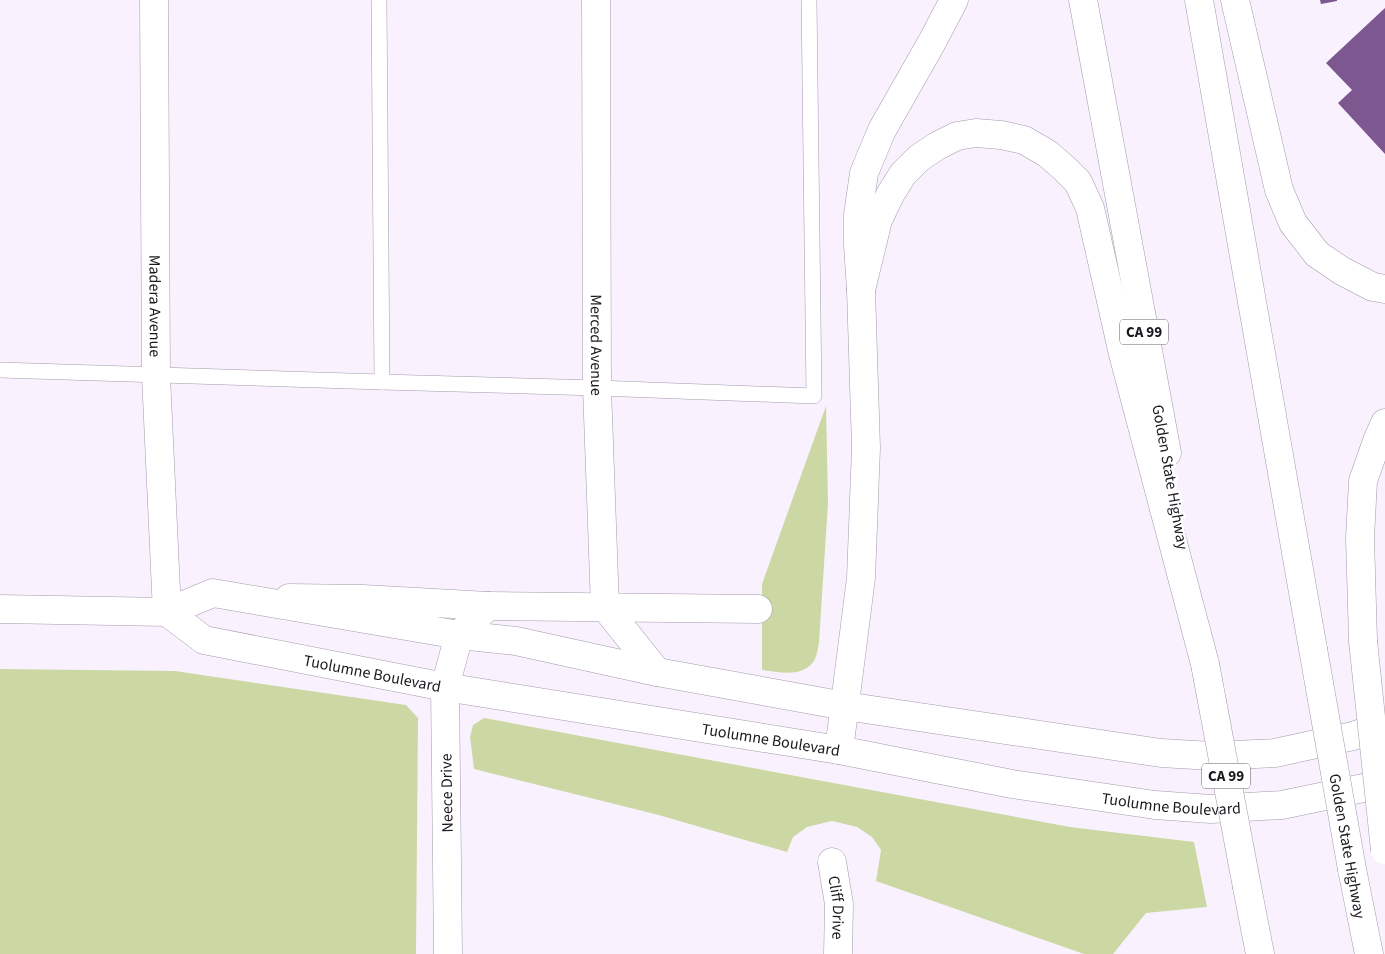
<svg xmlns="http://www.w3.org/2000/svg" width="1385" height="954" font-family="'Source Sans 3',sans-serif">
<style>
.green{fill:#ccd8a3}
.building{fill:#7d5890}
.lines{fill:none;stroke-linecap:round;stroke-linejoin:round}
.service-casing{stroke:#a49aaa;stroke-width:16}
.minor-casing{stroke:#a49aaa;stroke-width:29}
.tertiary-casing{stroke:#a49aaa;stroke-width:29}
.secondary-casing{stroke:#a49aaa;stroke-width:29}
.motorway-casing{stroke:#a49aaa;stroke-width:29}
.service{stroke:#fff;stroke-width:15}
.minor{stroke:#fff;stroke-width:28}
.tertiary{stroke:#fff;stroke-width:28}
.secondary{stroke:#fff;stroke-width:28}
.motorway{stroke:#fff;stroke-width:28}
.motorway-bridge-casing{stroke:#a49aaa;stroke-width:29;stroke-linecap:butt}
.motorway-bridge{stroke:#fff;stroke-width:28}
.labels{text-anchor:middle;stroke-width:5;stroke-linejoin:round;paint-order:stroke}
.shield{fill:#fff;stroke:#605d62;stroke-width:1}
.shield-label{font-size:15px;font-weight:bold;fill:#1c181e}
.street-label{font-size:16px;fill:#1c181e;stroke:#fff}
</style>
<rect width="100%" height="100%" fill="#faf1ff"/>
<g class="green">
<path d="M 826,406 L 828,503 L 819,642 C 818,648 817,656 814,661 C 802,678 779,672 762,670 L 762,584 Z"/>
<polygon points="0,669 175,671 406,705 418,718 416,954 0,954"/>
<polygon points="484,718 1070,827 1194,842 1207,907 1146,913 1113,954 1084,954 876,881 881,850 872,837 857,827 832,821 807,827 793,837 787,852 655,814 474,769 470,737 473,725"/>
</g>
<g class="building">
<polygon points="1320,0 1337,0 1337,1 1321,4"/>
<polygon points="1385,8 1385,154 1338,103 1352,90 1326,63"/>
</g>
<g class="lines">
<g class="service-casing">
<g id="service">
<polyline points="0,370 382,382 379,0"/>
<polyline points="382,382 597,388 814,396 809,0"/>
</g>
</g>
<g class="minor-casing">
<g id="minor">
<path id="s1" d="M 154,0 L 156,376 L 167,612"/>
<path id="s2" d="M 596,0 L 597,388 L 605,607 L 657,672"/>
<polyline points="289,598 363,599 488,606"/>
<polyline points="459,635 488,606 758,609"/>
<path id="s3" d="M 832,862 L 839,904 L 838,954"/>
</g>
</g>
<g class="tertiary-casing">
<polyline id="tertiary" points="448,954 445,687 459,635"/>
</g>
<g class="secondary-casing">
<g id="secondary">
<polyline points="0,609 167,612 213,593 459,635 516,641 657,672 845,706 1161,753 1212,756 1275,753 1353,736 1385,725"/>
<path id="s4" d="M 167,612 L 204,640 L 445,687 L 839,750 L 1012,784 L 1155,805 L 1211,809 L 1282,805 L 1368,787 L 1385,781"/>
</g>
</g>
<g class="motorway-casing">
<g id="motorway">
<polyline points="1083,0 1167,453"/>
<polyline points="1199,0 1313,649"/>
<polyline points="1235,0 1279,190 1293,223 1317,254 1342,271 1373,287 1385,289"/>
<polyline points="861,290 878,220 891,193 903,174 919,158 937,146 957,136 976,133 1001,135 1024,140 1048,154 1065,169 1078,182 1090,208 1123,354 1205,664"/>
<polyline points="1363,641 1360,538 1363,481 1377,441 1385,423"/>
<polyline points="839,750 861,578 866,448 861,290 858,245 858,215 864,173 882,130 932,42 954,0"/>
<polyline points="1352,869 1369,954"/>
<polyline points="1247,887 1260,954"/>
</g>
</g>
<use href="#service" class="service"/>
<use href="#minor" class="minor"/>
<use href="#tertiary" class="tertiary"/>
<use href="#secondary" class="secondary"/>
<use href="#motorway" class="motorway"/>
<g class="motorway-bridge-casing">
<g id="motorway-bridge">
<polyline points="1363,641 1385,850"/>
<polyline points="1313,649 1352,869"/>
<polyline points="1205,664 1247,887"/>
</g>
</g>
<use href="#motorway-bridge" class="motorway-bridge"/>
</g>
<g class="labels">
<g class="shield">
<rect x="1120" y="319.5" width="48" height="25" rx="4"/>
<rect x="1202" y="763.5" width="48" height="25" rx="4"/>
</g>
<g class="shield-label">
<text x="1144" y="337">CA 99</text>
<text x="1226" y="781">CA 99</text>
</g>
<g class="street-label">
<text dy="6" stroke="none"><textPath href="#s1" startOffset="306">Madera Avenue</textPath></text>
<text dy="6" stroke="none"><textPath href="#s2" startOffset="345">Merced Avenue</textPath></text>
<text transform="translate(1171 477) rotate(80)" y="6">Golden State Highway</text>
<text dy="6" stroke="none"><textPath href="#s4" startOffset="218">Tuolumne Boulevard</textPath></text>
<text dy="6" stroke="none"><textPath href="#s4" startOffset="622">Tuolumne Boulevard</textPath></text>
<text transform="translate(446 793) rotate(-91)" y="6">Neece Drive</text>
<text dy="6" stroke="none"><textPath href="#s4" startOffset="1028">Tuolumne Boulevard</textPath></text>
<text transform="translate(1348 846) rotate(80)" y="6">Golden State Highway</text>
<text dy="6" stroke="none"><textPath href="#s3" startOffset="46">Cliff Drive</textPath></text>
</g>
</g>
</svg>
